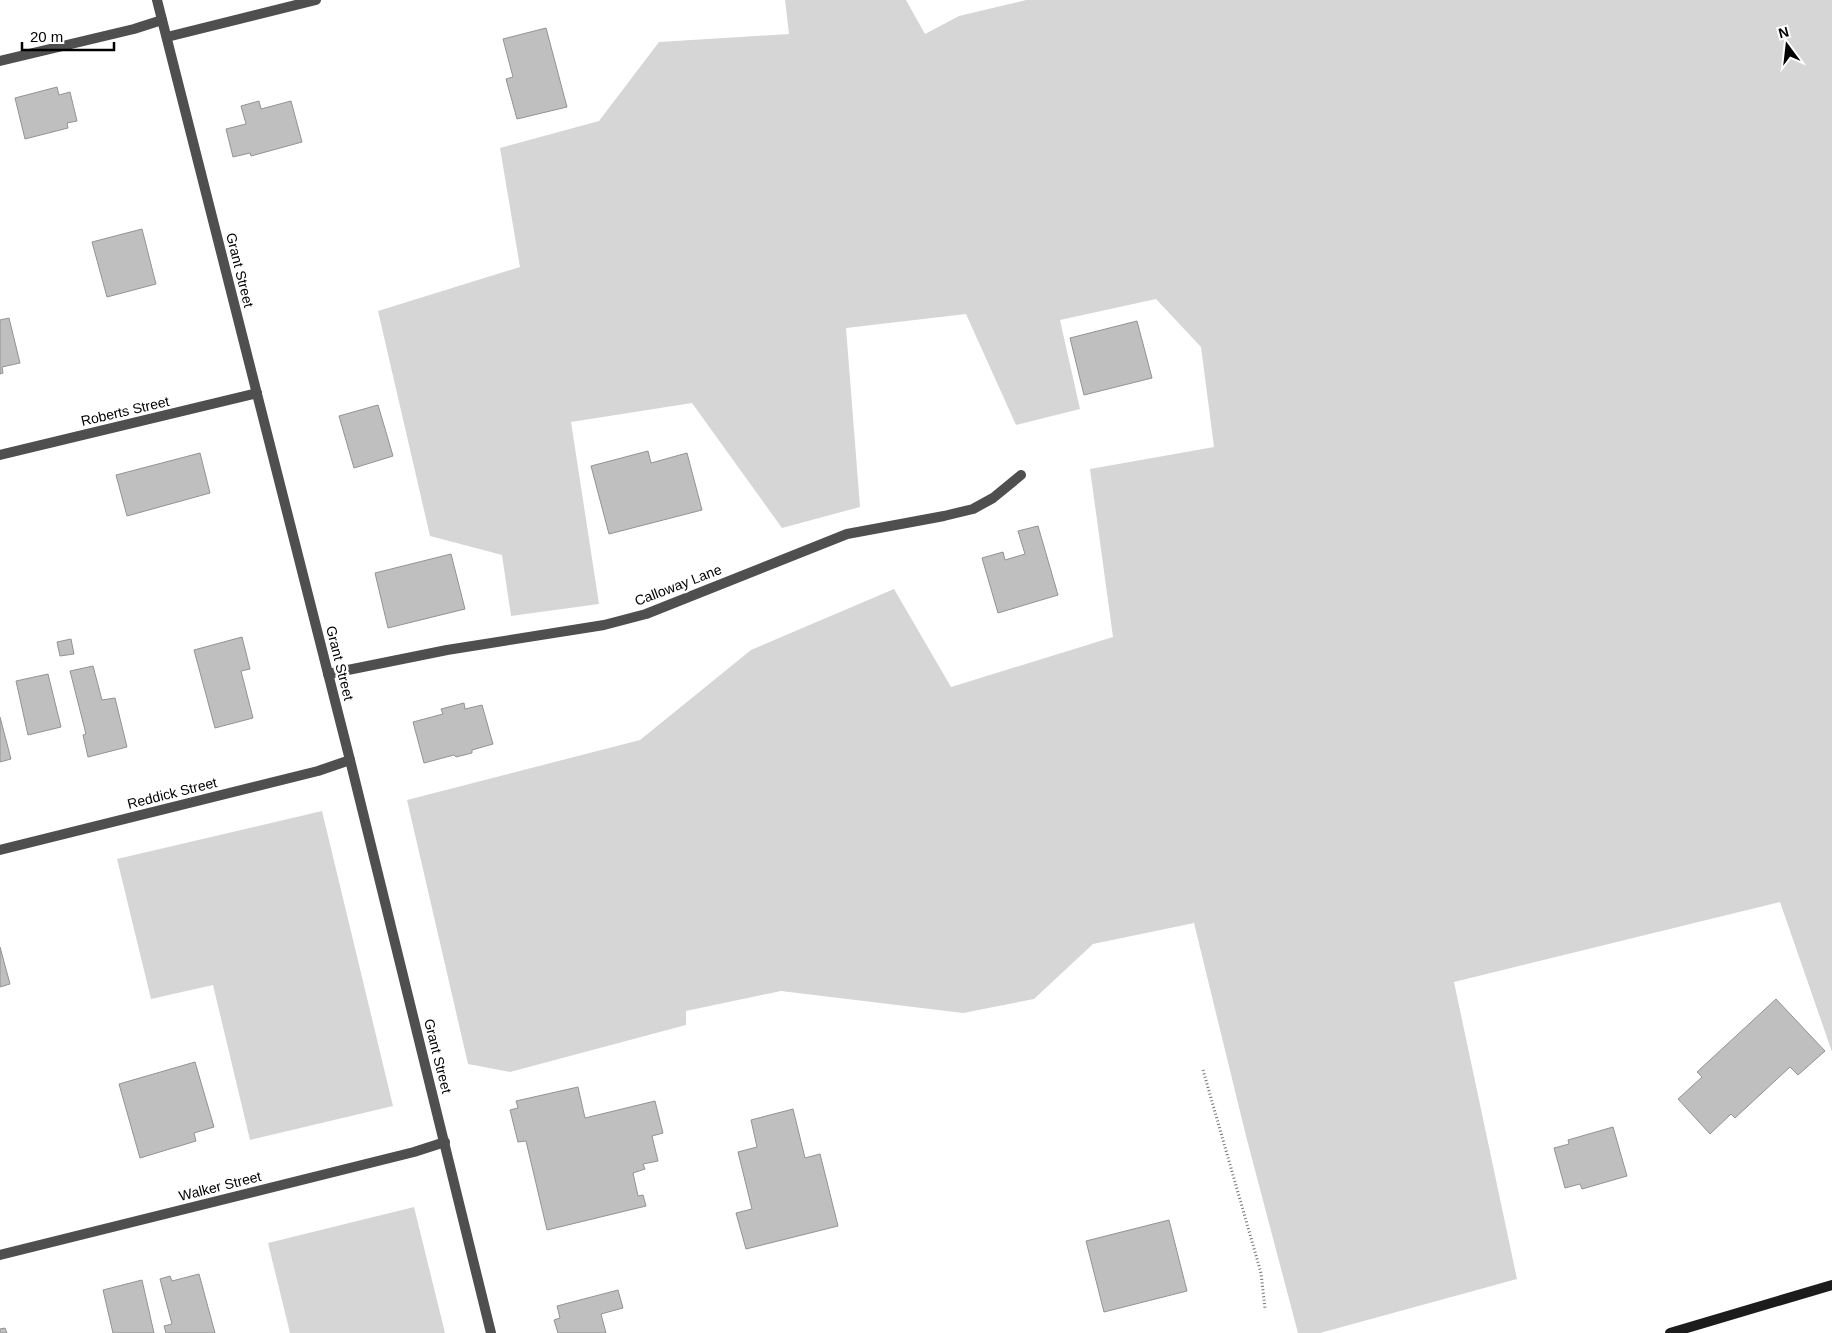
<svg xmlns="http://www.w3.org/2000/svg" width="1832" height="1333" font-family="Arial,sans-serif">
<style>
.green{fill:#d6d6d6}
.building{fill:#bfbfbf;stroke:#939393}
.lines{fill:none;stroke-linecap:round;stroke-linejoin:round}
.path{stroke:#717171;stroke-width:3;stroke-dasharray:1 2.5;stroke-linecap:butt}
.lane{stroke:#4f4f4f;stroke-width:10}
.street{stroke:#4f4f4f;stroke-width:10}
.secondary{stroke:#1c1c1c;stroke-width:10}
.labels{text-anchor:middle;stroke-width:5;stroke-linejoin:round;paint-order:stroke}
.street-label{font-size:14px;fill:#000;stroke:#fff}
</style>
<rect width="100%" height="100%" fill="#fff"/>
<g class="green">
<polygon points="785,0 906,0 925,34 959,16 1026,0 1832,0 1832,1052 1780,902 1454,982 1517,1279 1320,1333 1298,1333 1246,1136 1194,923 1093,944 1034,999 963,1013 781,991 686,1011 686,1025 510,1072 468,1064 407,800 640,740 751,650 894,589 951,687 1113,637 1090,469 1214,447 1201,347 1156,299 1060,320 1080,409 1016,425 966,314 846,328 860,507 782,528 692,403 571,422 599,604 511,616 502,555 430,536 378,311 520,267 500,148 599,121 659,42 789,34"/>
<polygon points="322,811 393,1106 250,1140 213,985 151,999 117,859"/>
<polygon points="414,1207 445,1333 290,1333 268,1243"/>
</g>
<g class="building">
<polygon points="546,28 567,107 517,119 506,79 513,77 503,39"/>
<polygon points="57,87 59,95 70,92 77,121 67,123 68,128 25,139 15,98"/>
<polygon points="259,101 261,109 291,101 302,142 251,156 250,153 233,157 226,129 246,124 241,106"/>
<polygon points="142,229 156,284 107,297 92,242"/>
<polygon points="9,318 20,363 2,367 3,373 0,374 0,320"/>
<polygon points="1137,321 1152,378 1084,395 1070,338"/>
<polygon points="378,405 393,456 354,468 339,416"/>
<polygon points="648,451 651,463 687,453 702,510 609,534 591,466"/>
<polygon points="200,453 210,493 127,516 116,475"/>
<polygon points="1038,526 1058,595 998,613 982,558 1003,552 1005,560 1025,554 1018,531"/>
<polygon points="451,554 465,609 388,628 375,573"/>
<polygon points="242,637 250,669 241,671 253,718 215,728 194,650"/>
<polygon points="71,639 74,654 60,656 57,642"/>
<polygon points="93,666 102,700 115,698 127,747 88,757 83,735 86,734 70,671"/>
<polygon points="48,674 61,727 28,735 16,681"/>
<polygon points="464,703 465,709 482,705 493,744 472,750 472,753 456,757 454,755 424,763 413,722 443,714 441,709"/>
<polygon points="0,717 11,759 0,762"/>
<polygon points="0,947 10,984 0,987"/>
<polygon points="1776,999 1825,1051 1798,1075 1790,1067 1735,1118 1731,1114 1710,1134 1678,1099 1702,1077 1697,1072"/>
<polygon points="195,1062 214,1127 194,1133 196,1141 140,1158 119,1084"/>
<polygon points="578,1087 585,1118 655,1101 663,1133 652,1136 658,1161 643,1164 645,1169 633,1173 638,1196 643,1195 646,1206 547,1230 526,1141 518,1142 510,1110 518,1108 516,1101"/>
<polygon points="793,1109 805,1158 820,1154 838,1226 746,1249 736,1213 752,1209 738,1152 757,1147 751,1120"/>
<polygon points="1613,1127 1627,1176 1582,1189 1580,1184 1565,1188 1554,1148 1569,1144 1568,1140"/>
<polygon points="1169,1220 1187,1291 1104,1312 1086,1241"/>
<polygon points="199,1274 215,1333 166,1333 164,1326 172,1324 160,1279 170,1276 172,1281"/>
<polygon points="142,1280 154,1333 113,1333 103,1290"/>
<polygon points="618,1290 623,1308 601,1314 606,1333 558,1333 554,1320 560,1318 557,1306"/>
<polygon points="5,1328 7,1333 0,1333 0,1329"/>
</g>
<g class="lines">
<polyline class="path" points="1203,1070 1261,1273 1265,1309"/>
<polyline class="lane" points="328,674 447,650 604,625 646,614 847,534 944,516 973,509 993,498 1021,475"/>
<g class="street">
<polyline points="157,0 350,760 491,1333"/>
<polyline points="167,37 316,0"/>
<polyline points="0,61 134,29 162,20"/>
<polyline points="0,455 257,393"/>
<polyline points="0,850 318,771 350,760"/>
<polyline points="0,1255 414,1152 445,1142"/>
</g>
<polyline class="secondary" points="1670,1333 1832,1285"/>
</g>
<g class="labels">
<g class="street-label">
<text transform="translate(240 270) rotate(76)" y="5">Grant Street</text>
<text transform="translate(125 411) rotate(-13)" y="5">Roberts Street</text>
<text transform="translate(678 585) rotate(-21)" y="5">Calloway Lane</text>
<text transform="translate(340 663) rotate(76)" y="5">Grant Street</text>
<text transform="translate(172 793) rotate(-14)" y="5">Reddick Street</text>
<text transform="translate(438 1056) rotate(76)" y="5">Grant Street</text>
<text transform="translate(220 1186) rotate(-14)" y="5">Walker Street</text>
</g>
</g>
<g transform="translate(1787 45) rotate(345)" stroke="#ffffff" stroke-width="4" paint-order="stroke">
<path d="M0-4L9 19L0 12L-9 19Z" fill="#000000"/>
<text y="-8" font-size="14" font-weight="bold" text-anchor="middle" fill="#000000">N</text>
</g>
<path d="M22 42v8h92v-8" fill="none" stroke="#000000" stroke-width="2.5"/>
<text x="30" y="42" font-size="15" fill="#000000" stroke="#ffffff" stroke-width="4" paint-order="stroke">20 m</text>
</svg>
